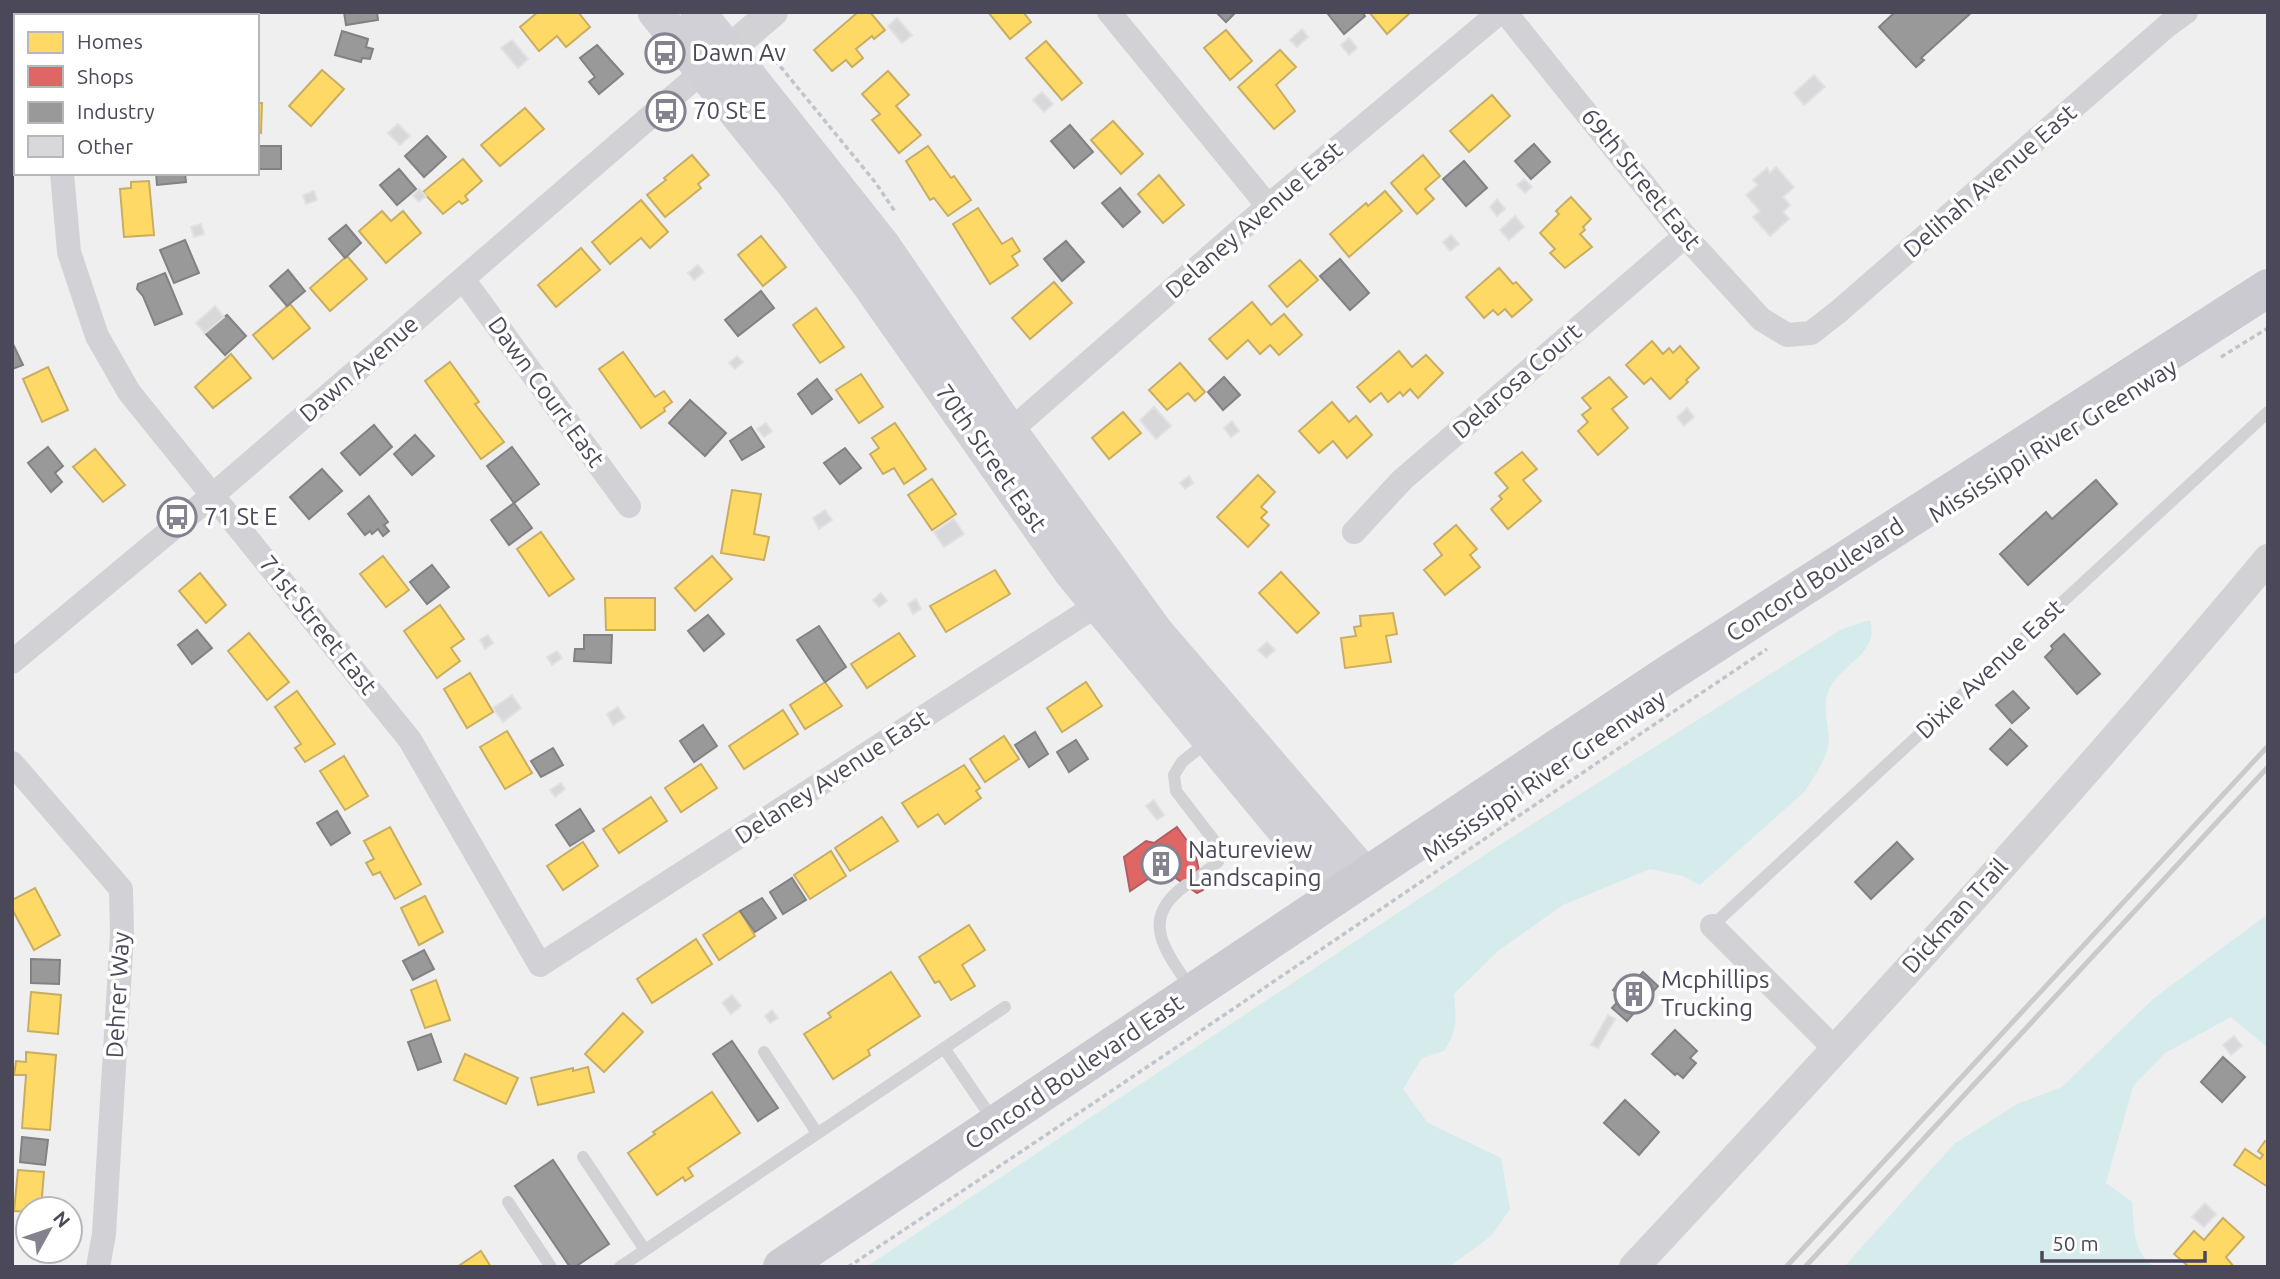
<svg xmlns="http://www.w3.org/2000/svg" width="2280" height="1279" font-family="Ubuntu,sans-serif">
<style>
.green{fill:#d5ebec}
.homes{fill:#ffd966;stroke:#c9ae62;stroke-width:2}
.shops{fill:#e06666;stroke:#b35d62;stroke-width:2}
.industry{fill:#999;stroke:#818186;stroke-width:2}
.building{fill:#d8d8db;stroke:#e1e0e2;stroke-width:2}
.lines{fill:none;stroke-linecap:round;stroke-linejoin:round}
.path{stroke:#bfc5ca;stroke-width:3.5;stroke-dasharray:5 3.5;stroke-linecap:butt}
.service{stroke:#d2d2d6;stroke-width:12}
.minor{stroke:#d2d2d6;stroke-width:24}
.tertiary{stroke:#d2d2d6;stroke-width:30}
.secondary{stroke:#d1d0d6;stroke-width:35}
.primary{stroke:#cbcad0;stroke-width:38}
.rail{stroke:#cac9cc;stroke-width:5}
.labels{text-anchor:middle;stroke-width:7;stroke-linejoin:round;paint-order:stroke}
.poi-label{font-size:24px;fill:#4a4859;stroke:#fff;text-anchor:start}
.street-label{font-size:24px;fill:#4a4859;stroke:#fff}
</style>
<rect width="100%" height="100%" fill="#efefef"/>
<g class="green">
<path d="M 1870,620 C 1880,655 1841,662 1829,690 C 1822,706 1828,723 1829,739 C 1829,754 1813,780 1804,792 L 1700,885 L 1683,876 L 1650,869 L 1563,905 L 1498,951 L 1454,994 C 1456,1019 1458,1029 1444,1051 L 1422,1058 L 1403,1089 L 1428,1123 L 1501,1158 L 1510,1209 L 1491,1236 L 1449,1267 L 866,1267 L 1504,842 L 1842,629 Z"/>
<path d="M 2268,914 L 2268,1048 L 2231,1017 L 2165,1053 L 2133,1086 L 2106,1183 L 2132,1202 C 2134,1226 2132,1252 2154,1267 L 1844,1267 L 1954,1144 L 2017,1104 L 2062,1087 L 2153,999 Z"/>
</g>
<g class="homes">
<polygon points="538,12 578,12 590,27 566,47 557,36 539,51 520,27"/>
<polygon points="858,12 870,12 885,30 874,39 872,36 856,49 863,58 852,67 846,60 832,71 814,50"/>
<polygon points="988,12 1023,12 1031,22 1010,39"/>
<polygon points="1369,12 1411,12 1387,34"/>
<polygon points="1226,30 1252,61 1230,80 1204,48"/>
<polygon points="1046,41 1082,83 1062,100 1026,58"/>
<polygon points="1280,50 1296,67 1276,85 1295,111 1274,129 1238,87"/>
<polygon points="322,70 344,89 311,126 289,106"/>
<polygon points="888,71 909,95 896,106 921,135 899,153 872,120 880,114 862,94"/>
<polygon points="1492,95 1510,116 1469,152 1450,131"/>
<polygon points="257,103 262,103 261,133 257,132"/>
<polygon points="525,108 544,129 500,166 481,145"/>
<polygon points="1113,121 1143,154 1121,174 1091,140"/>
<polygon points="928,146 951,178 954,176 971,200 948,216 934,198 930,200 906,161"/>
<polygon points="692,155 709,175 698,184 701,188 665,217 647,195 666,180 664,178"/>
<polygon points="1423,155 1440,176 1425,189 1434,199 1417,214 1391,183"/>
<polygon points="463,159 482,181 465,196 468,200 462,204 459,201 443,214 423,192"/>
<polygon points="1159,175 1184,205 1163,223 1138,194"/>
<polygon points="149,181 154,235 124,237 120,189 131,188 131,182"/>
<polygon points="1385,191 1402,211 1349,257 1330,234 1366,203 1368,206"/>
<polygon points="1571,197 1591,219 1583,227 1585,230 1580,234 1592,247 1565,268 1550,253 1555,249 1540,233 1559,214 1556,211"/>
<polygon points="641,200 668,232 650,248 641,238 610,264 592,242"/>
<polygon points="978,208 1002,244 1012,238 1020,251 1012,256 1018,265 990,284 953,224"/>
<polygon points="382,211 391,221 403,211 421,233 386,263 359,231"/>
<polygon points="761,236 786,267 763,286 738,255"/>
<polygon points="581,248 600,270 556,307 538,285"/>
<polygon points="347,256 367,279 330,311 310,288"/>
<polygon points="1300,260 1318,280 1287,307 1269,286"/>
<polygon points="1499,268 1513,284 1516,282 1532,300 1512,317 1505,309 1498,315 1493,310 1484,318 1466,297"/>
<polygon points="1054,282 1072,303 1030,339 1012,318"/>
<polygon points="1252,302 1271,325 1284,314 1302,335 1279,355 1270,345 1260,354 1248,340 1227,359 1209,339"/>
<polygon points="290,304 310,328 273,359 253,335"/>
<polygon points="816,308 844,347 820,363 793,325"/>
<polygon points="1652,341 1663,354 1669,348 1673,353 1680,346 1699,368 1686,380 1688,382 1670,399 1651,378 1644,384 1626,365"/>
<polygon points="1399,351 1412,367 1426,355 1443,373 1418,398 1410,389 1403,396 1400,392 1388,402 1381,393 1370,402 1357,387"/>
<polygon points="623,352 655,397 664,391 672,402 664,408 665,411 641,428 599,369"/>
<polygon points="231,354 251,378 213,408 195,387"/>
<polygon points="450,362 479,402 475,404 504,442 481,459 425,381"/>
<polygon points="1180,363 1205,392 1195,401 1188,393 1167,410 1149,390"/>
<polygon points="48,367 68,410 42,422 23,379"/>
<polygon points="861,374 883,407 859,423 836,390"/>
<polygon points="1609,377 1627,397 1612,409 1628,428 1598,455 1578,431 1588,422 1582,415 1591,408 1582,398"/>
<polygon points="1332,402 1349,422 1356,416 1372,435 1347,458 1333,441 1319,453 1299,431"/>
<polygon points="1123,412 1141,433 1109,459 1092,438"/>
<polygon points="895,423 926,469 904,484 894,468 883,474 870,454 879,448 872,438"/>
<polygon points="95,449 125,485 103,502 73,467"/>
<polygon points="1522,452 1537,469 1523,480 1541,501 1508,529 1491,509 1502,499 1499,496 1508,488 1495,473"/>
<polygon points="1258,475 1275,492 1261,507 1267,512 1261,518 1269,525 1248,547 1217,517"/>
<polygon points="932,479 956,514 932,530 908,495"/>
<polygon points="732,490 761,494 754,534 769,537 764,560 721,553"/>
<polygon points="1456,525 1477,549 1470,555 1480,567 1445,595 1424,570 1442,555 1434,544"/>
<polygon points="541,532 574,579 549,596 517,549"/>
<polygon points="383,556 409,590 386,607 360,574"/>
<polygon points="712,556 732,579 695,611 675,588"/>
<polygon points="995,570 1010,594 946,632 930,606"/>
<polygon points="1281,572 1319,613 1297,633 1259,593"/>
<polygon points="200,573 226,605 206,623 179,591"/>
<polygon points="605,598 655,598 655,630 606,630"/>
<polygon points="440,605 464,639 451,648 460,661 437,678 404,631"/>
<polygon points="1393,613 1397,634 1386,636 1391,662 1345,668 1341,638 1356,636 1354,627 1361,626 1360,616"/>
<polygon points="249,633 289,682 267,700 228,651"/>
<polygon points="899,633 915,656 867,688 851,664"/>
<polygon points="470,673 493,712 467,728 444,689"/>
<polygon points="825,682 842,706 805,729 790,705"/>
<polygon points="1086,682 1102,706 1062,732 1047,708"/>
<polygon points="297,691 335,744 305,762 295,748 301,744 275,707"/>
<polygon points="783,710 798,734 744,769 729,746"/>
<polygon points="507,731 532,773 505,789 480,747"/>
<polygon points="1004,736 1019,759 985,782 970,759"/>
<polygon points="344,756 368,796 345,810 320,771"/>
<polygon points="701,764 717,788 681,812 665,788"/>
<polygon points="964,765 980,788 976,791 981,798 945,824 938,814 918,827 902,803"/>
<polygon points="651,797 667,821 619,853 603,829"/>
<polygon points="882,817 898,841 850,871 835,848"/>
<polygon points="390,827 421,884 395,899 380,872 373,875 366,863 374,859 364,841"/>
<polygon points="583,842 598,866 563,890 547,866"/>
<polygon points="831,851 846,876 810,899 794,875"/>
<polygon points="35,888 60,935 34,950 12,909 12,900"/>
<polygon points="425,896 443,932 419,945 401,908"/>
<polygon points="740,911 755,936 719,960 703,935"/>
<polygon points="969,925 985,950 962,965 975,986 951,1000 939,981 935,983 919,957"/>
<polygon points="696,939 712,964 652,1003 637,979"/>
<polygon points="891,972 920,1016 868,1050 870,1055 833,1079 804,1034 831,1017 828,1013"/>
<polygon points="436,980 450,1020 425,1028 411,990"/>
<polygon points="31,992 61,995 58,1034 28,1031"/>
<polygon points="623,1013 643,1032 604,1072 585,1054"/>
<polygon points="26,1052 56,1055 50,1130 22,1128 26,1075 14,1075 16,1061 26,1062"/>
<polygon points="465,1054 518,1078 506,1104 454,1080"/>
<polygon points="588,1067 594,1092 538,1105 531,1078 573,1068 573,1071"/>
<polygon points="712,1092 740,1133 688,1168 693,1176 685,1181 683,1177 657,1195 628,1153 655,1134 653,1132"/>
<polygon points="2265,1141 2268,1143 2268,1187 2234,1165 2245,1149 2260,1159 2263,1155 2258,1151"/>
<polygon points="18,1170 44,1172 41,1209 28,1209 28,1212 14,1211"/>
<polygon points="2223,1218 2244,1237 2226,1257 2234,1267 2189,1267 2174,1254 2194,1231 2204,1240"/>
<polygon points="481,1251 491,1267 457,1267"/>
</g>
<polygon class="shops" points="1177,827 1195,852 1203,890 1197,893 1166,871 1162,874 1160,871 1130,891 1124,857 1146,841 1154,843"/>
<g class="industry">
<polygon points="344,12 377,12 378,20 346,25"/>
<polygon points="1216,12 1236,12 1226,22"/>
<polygon points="1331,12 1362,12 1365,16 1344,34 1328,14"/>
<polygon points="1895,12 1972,12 1921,58 1924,60 1916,67 1879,27"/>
<polygon points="342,31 368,39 366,47 373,49 370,59 362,58 361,62 335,55"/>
<polygon points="597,45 623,74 599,94 589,82 595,77 580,58"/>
<polygon points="1070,125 1093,152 1074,168 1051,141"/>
<polygon points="427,136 446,157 424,177 405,156"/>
<polygon points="1534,144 1550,162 1531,179 1515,161"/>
<polygon points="258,146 281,146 281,169 259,169"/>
<polygon points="1464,161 1487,188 1466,206 1443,179"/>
<polygon points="399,169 416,189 397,205 380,185"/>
<polygon points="156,173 185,173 186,182 157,185"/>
<polygon points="1120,188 1140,212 1123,227 1102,203"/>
<polygon points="346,225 361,243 345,258 329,239"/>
<polygon points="185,240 199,273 174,283 160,250"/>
<polygon points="1066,241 1084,262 1062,281 1044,259"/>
<polygon points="1340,259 1369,293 1350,310 1320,276"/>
<polygon points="288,270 305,291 287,306 270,286"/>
<polygon points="165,273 182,314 155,325 143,296 137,289 138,284"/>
<polygon points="761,291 774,308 738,336 725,320"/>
<polygon points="227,315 246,336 225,355 205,333"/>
<polygon points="12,342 23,365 12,369"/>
<polygon points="1224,377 1240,395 1223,410 1208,392"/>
<polygon points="817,379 832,399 812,414 798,394"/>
<polygon points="690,400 726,433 705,456 669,423"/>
<polygon points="374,425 392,447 360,475 341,453"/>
<polygon points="751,427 764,447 742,460 730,441"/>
<polygon points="415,435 434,456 412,475 394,454"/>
<polygon points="48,447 63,466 55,473 62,482 51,492 28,463"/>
<polygon points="512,447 539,484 514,503 487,466"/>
<polygon points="845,448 861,468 840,484 824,463"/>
<polygon points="322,469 342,491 309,519 290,497"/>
<polygon points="2096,480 2117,504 2028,585 2000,554 2046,512 2052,519"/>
<polygon points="369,496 388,522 384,525 389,531 383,536 378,529 372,534 370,531 365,535 348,514"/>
<polygon points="514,503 532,528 509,545 491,520"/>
<polygon points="432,565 449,587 427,604 410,582"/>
<polygon points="708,615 724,634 704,651 688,631"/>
<polygon points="819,626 846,667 825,682 797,640"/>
<polygon points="197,630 212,648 192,664 178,645"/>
<polygon points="2064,634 2100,674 2077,694 2045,657 2053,649 2051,646"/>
<polygon points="584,635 612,635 611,663 574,661 575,649 584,649"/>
<polygon points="2013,691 2029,708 2012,723 1996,705"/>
<polygon points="703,725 717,746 694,762 680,741"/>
<polygon points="2010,729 2027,746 2007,765 1990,749"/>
<polygon points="1035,732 1048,754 1029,767 1015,745"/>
<polygon points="1076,740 1088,759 1069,772 1057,752"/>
<polygon points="553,748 563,765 541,777 531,761"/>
<polygon points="580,809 594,831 570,846 556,825"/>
<polygon points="337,811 350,833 331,845 317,823"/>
<polygon points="1897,842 1913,859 1871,899 1855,882"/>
<polygon points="792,878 806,900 783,914 770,892"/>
<polygon points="762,898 776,918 755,932 740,911"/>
<polygon points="424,950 434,969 413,980 403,961"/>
<polygon points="31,959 60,960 59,984 31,983"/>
<polygon points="1643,972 1658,986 1627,1021 1612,1008 1622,997 1613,990 1619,983 1627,990"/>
<polygon points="1675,1030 1697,1051 1690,1058 1696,1063 1683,1078 1677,1073 1675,1075 1652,1054"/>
<polygon points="431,1034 441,1062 418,1070 408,1042"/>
<polygon points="732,1041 778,1108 758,1121 713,1054"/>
<polygon points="2223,1057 2245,1077 2222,1102 2201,1082"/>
<polygon points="1625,1100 1659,1132 1639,1155 1604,1123"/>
<polygon points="22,1137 48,1140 45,1165 20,1162"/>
<polygon points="553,1160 609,1244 575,1267 570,1267 515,1186"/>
</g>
<g class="building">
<polygon points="897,18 912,35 902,43 888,26"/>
<polygon points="1302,29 1308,37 1297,47 1290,40"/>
<polygon points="1349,38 1357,48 1349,55 1341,45"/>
<polygon points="512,40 528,59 518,68 501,48"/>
<polygon points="1814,75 1825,87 1804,105 1794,93"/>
<polygon points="1042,92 1053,104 1044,112 1033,100"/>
<polygon points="398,124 410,136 400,145 388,133"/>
<polygon points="1776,167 1794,187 1783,197 1790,205 1783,212 1789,219 1770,236 1753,217 1760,211 1746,195 1758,185 1753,180 1767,168 1770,173"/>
<polygon points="1524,179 1532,187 1525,193 1517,185"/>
<polygon points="419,189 426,196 419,202 413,196"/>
<polygon points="314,191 317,200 306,204 303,195"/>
<polygon points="1497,199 1505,209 1497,216 1490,207"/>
<polygon points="1515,216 1524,227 1509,240 1500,230"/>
<polygon points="201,224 204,234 194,237 191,227"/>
<polygon points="1451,235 1459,244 1450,251 1443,242"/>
<polygon points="698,265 704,272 694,280 688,273"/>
<polygon points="215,306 224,317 205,333 196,323"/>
<polygon points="737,356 743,362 735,369 729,363"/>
<polygon points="1154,407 1171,426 1156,439 1140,420"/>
<polygon points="1687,408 1694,417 1684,426 1677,417"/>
<polygon points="1232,421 1239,431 1231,437 1224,428"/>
<polygon points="766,423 772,431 764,437 757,429"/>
<polygon points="1189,476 1193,483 1185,489 1180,483"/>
<polygon points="825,510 832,520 819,529 813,518"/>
<polygon points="954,519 964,534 944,547 934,532"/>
<polygon points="881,593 887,601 879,607 873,600"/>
<polygon points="916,599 921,609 913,614 908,604"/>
<polygon points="488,635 493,643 485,649 480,640"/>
<polygon points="1267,642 1275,650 1266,658 1258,650"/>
<polygon points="557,651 562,658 552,665 547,657"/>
<polygon points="512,695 521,708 503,722 493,708"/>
<polygon points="618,707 625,718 613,725 607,714"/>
<polygon points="561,783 565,789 555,797 550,790"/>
<polygon points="1154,800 1164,815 1157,820 1146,806"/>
<polygon points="732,995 741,1006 731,1014 722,1003"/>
<polygon points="772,1010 778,1018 770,1023 765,1016"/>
<polygon points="1608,1015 1615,1019 1598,1048 1591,1045"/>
<polygon points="2234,1036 2242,1046 2231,1055 2223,1045"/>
<polygon points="2205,1203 2216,1214 2204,1227 2192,1217"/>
</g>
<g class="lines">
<g class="path">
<polyline points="775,60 875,182 896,213"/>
<polyline points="2221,357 2268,328"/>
<path d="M 848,1267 C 1156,1063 1460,854 1767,649"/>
</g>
<g class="service">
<polyline points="1200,876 1218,862 1222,851 1176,791 1174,775 1182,762 1208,741"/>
<path d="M 1186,885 C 1138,919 1165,950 1191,989"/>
<polyline points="1712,926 2268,412"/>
<polyline points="944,1048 993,1120"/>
<polyline points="764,1052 817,1133"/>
<polyline points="583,1157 645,1250"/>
<polyline points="508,1202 551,1267"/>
<polyline points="620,1267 1005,1007"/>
</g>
<g class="minor">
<polyline points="138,12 169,16"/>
<polyline points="1109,12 1268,206"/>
<polyline points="1505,12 1685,236 1761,319 1787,335 1811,333 1838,312 2168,25 2186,12"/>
<polyline points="73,16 73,12"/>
<polyline points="62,173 69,252 97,336 129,392 410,740 540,965 1097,605 1110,594"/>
<polyline points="463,279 629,506"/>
<polyline points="1010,431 1268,206 1500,12"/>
<polyline points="1354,532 1402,480 1685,236"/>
<polyline points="12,662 213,495 703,71"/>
<polyline points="12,763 121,889 122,934 104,1234 98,1267"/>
<polyline points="1712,926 1836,1050"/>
</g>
<g class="tertiary">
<polyline points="712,64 773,12"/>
<path d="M 1634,1267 C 1850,1035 2065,802 2268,559"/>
</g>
<g class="secondary">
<polyline points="655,12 797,188 868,283 1070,571 1338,895"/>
<polyline points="698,12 882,244 1010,431 1157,633 1366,876"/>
</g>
<polyline class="primary" points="782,1267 1665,676 2268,288"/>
<g class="rail">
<polyline points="1786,1267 2268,746"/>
<polyline points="1805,1267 2268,767"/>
</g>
</g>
<defs>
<g id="bus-ring" transform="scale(2.0125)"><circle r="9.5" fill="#fff" stroke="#84828e" stroke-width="1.5"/><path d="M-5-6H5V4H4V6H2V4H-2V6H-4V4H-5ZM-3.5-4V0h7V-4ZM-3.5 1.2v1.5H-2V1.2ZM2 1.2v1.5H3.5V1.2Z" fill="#84828e"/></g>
<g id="building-ring" transform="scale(2.0125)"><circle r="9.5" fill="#fff" stroke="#84828e" stroke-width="1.5"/><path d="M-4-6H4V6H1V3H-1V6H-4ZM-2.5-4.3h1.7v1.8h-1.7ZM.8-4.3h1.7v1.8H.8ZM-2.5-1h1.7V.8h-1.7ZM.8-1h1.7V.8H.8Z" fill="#84828e"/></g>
</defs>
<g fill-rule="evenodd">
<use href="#bus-ring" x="665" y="53"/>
<use href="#bus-ring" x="666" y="111"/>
<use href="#bus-ring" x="177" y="517"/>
<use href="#building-ring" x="1161" y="864"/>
<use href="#building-ring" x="1634" y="994"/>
</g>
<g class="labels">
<g class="poi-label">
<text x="692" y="61">Dawn Av</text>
<text x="693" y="119">70 St E</text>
<text x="204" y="525">71 St E</text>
<text x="1188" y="858">Natureview<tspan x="1188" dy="28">Landscaping</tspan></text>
<text x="1661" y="988">Mcphillips<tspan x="1661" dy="28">Trucking</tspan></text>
</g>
<g class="street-label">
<text transform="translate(1641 179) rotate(51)" y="8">69th Street East</text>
<text transform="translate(1990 181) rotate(-41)" y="8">Delihah Avenue East</text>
<text transform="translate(1254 220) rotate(-41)" y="8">Delaney Avenue East</text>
<text transform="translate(359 369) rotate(-41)" y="8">Dawn Avenue</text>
<text transform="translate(1517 381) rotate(-41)" y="8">Delarosa Court</text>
<text transform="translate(546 392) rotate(54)" y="8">Dawn Court East</text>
<text transform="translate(2053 441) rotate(-32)" y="8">Mississippi River Greenway</text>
<text transform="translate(991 458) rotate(55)" y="8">70th Street East</text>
<text transform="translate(1815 580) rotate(-33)" y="8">Concord Boulevard</text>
<text transform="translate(318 625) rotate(51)" y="8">71st Street East</text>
<text transform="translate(1990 669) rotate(-43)" y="8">Dixie Avenue East</text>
<text transform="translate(1544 776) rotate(-34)" y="8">Mississippi River Greenway</text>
<text transform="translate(832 777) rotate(-33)" y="8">Delaney Avenue East</text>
<text transform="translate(1955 916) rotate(-48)" y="8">Dickman Trail</text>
<text transform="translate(118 995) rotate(-87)" y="8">Dehrer Way</text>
<text transform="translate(1074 1072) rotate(-34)" y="8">Concord Boulevard East</text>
</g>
</g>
<rect width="2280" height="1279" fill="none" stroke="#4a4859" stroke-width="28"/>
<rect x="14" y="14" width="245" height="161" fill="#ffffff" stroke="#b7b6bd" stroke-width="2"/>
<rect x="28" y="32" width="35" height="21" fill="#ffd966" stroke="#b7b6bd" stroke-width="2"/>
<text x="77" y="49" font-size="21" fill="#4a4859">Homes</text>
<rect x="28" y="66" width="35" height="21" fill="#e06666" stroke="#b7b6bd" stroke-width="2"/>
<text x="77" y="84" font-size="21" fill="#4a4859">Shops</text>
<rect x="28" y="102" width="35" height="21" fill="#999999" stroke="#b7b6bd" stroke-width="2"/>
<text x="77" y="119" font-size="21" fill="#4a4859">Industry</text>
<rect x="28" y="136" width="35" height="21" fill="#d8d8db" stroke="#b7b6bd" stroke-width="2"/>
<text x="77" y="154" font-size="21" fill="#4a4859">Other</text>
<g transform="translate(49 1230) rotate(50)"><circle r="33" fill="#ffffff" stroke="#b7b6bd" stroke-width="2"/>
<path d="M0-5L12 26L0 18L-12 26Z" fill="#84828e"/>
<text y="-10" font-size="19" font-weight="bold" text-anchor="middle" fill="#4a4859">N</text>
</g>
<path d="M2042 1251v10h163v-10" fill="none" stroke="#4a4859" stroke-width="3.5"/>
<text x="2052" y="1251" font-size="21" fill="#4a4859" stroke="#ffffff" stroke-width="5" paint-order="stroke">50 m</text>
</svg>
